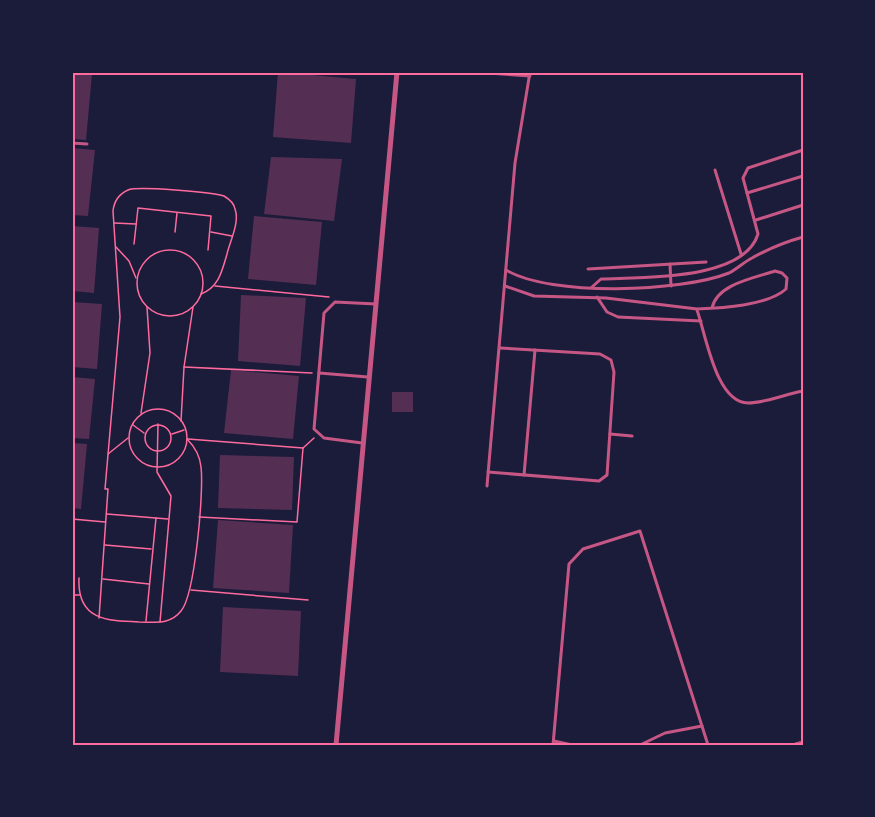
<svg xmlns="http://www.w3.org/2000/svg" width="875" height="817" font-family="Helvetica,sans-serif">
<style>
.building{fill:#542f53}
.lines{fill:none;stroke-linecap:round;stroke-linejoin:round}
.path{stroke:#ff6b9d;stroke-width:1.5}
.service{stroke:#c65784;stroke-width:3}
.minor{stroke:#c65784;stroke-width:5}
.neatline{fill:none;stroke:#ff6b9d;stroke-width:2}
</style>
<rect width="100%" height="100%" fill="#1b1b3a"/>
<g class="building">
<polygon points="72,72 92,74 86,140 72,139"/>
<polygon points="278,72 356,79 351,143 273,137"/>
<polygon points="72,148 95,150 88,216 72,215"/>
<polygon points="271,157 342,159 334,221 264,214"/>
<polygon points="254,216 322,222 316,285 248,279"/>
<polygon points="72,226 99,228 94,293 72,291"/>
<polygon points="241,295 306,298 300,366 238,361"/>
<polygon points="72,302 102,304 97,369 72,367"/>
<polygon points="231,370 299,376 293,439 224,433"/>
<polygon points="72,377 95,379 89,439 72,438"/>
<rect x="392" y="392" width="21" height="20"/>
<polygon points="72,443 87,444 81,509 72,508"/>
<polygon points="220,455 294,457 292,510 218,508"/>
<polygon points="218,520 293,525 289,593 213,588"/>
<polygon points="223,607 301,611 298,676 220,672"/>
</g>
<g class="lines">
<g class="path">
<polyline points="114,223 136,224"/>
<polyline points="175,232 177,213"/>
<polyline points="211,232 232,236"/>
<polyline points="134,244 138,208 211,216 208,250"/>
<polyline points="116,247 129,261 136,278"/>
<circle cx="170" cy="283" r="33"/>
<polyline points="215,286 329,297"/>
<polyline points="184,367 312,373"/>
<circle cx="158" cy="438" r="29"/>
<polyline points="141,413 150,353 147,307"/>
<polyline points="181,421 184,367 193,307"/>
<polyline points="158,424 157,472 171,496 160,622"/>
<circle cx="158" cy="438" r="13"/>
<polyline points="133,425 144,433"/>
<polyline points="172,434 184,430"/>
<polyline points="188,439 303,448 314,438"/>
<polyline points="108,454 128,438"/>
<polyline points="107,514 168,519"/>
<polyline points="199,517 297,522 303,448"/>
<polyline points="72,519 105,522"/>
<polyline points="105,545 151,549"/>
<path d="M 79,578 C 77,620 107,621 139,622 C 155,622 170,625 181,611 C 195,595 204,491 201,467 C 200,456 195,447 187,439"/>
<polyline points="103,579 149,584"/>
<polyline points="191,590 308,600"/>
<polyline points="72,595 80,595"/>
<path d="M 99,618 L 108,489 L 105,489 L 120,317 L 113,211 C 114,202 119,194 128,190 C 137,186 213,192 224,196 C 229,199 234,203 235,209 C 240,222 230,241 227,254 C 222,271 219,287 201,294"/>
<polyline points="146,621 156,518"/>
</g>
<g class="service">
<polyline points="473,72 530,76"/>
<polyline points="72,143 87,144"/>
<polyline points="715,170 741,254"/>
<polyline points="747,193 803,176"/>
<polyline points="756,220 803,205"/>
<polyline points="670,264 671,286"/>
<polyline points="588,269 706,262"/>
<path d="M 506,270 C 551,297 681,292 729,273 C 737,269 744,262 752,258 C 768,249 785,242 803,237"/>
<path d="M 505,286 L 534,296 L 606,298 L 697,309 C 721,308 767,306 786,289 L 787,278 L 782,273 L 775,271 C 754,278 717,284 712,308"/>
<path d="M 592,287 L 601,279 C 641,277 744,281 758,234 L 743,178 L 748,168 L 803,150"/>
<polyline points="597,297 607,312 618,317 701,321"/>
<path d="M 697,310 C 706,335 716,403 748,403 C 766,403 785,394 803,391"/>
<polyline points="319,373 368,377"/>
<polyline points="610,434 632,436"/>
<polyline points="362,443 324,438 314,429 324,313 335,302 376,304"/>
<polyline points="488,472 599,481 607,475 614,372 611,360 600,354 500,348"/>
<polyline points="524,475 535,350"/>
<polyline points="487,486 515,163 530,72"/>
<polyline points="554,741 572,745"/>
<polyline points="553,745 569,564 583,549 640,531 708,745"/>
<polyline points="640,745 665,733 702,726"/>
</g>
<g class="minor">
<polyline points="336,745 397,72"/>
<polyline points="796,745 803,743"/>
</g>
</g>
<rect width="875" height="817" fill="none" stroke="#1b1b3a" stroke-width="147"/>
<rect x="74" y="74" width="728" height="670" class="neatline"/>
</svg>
